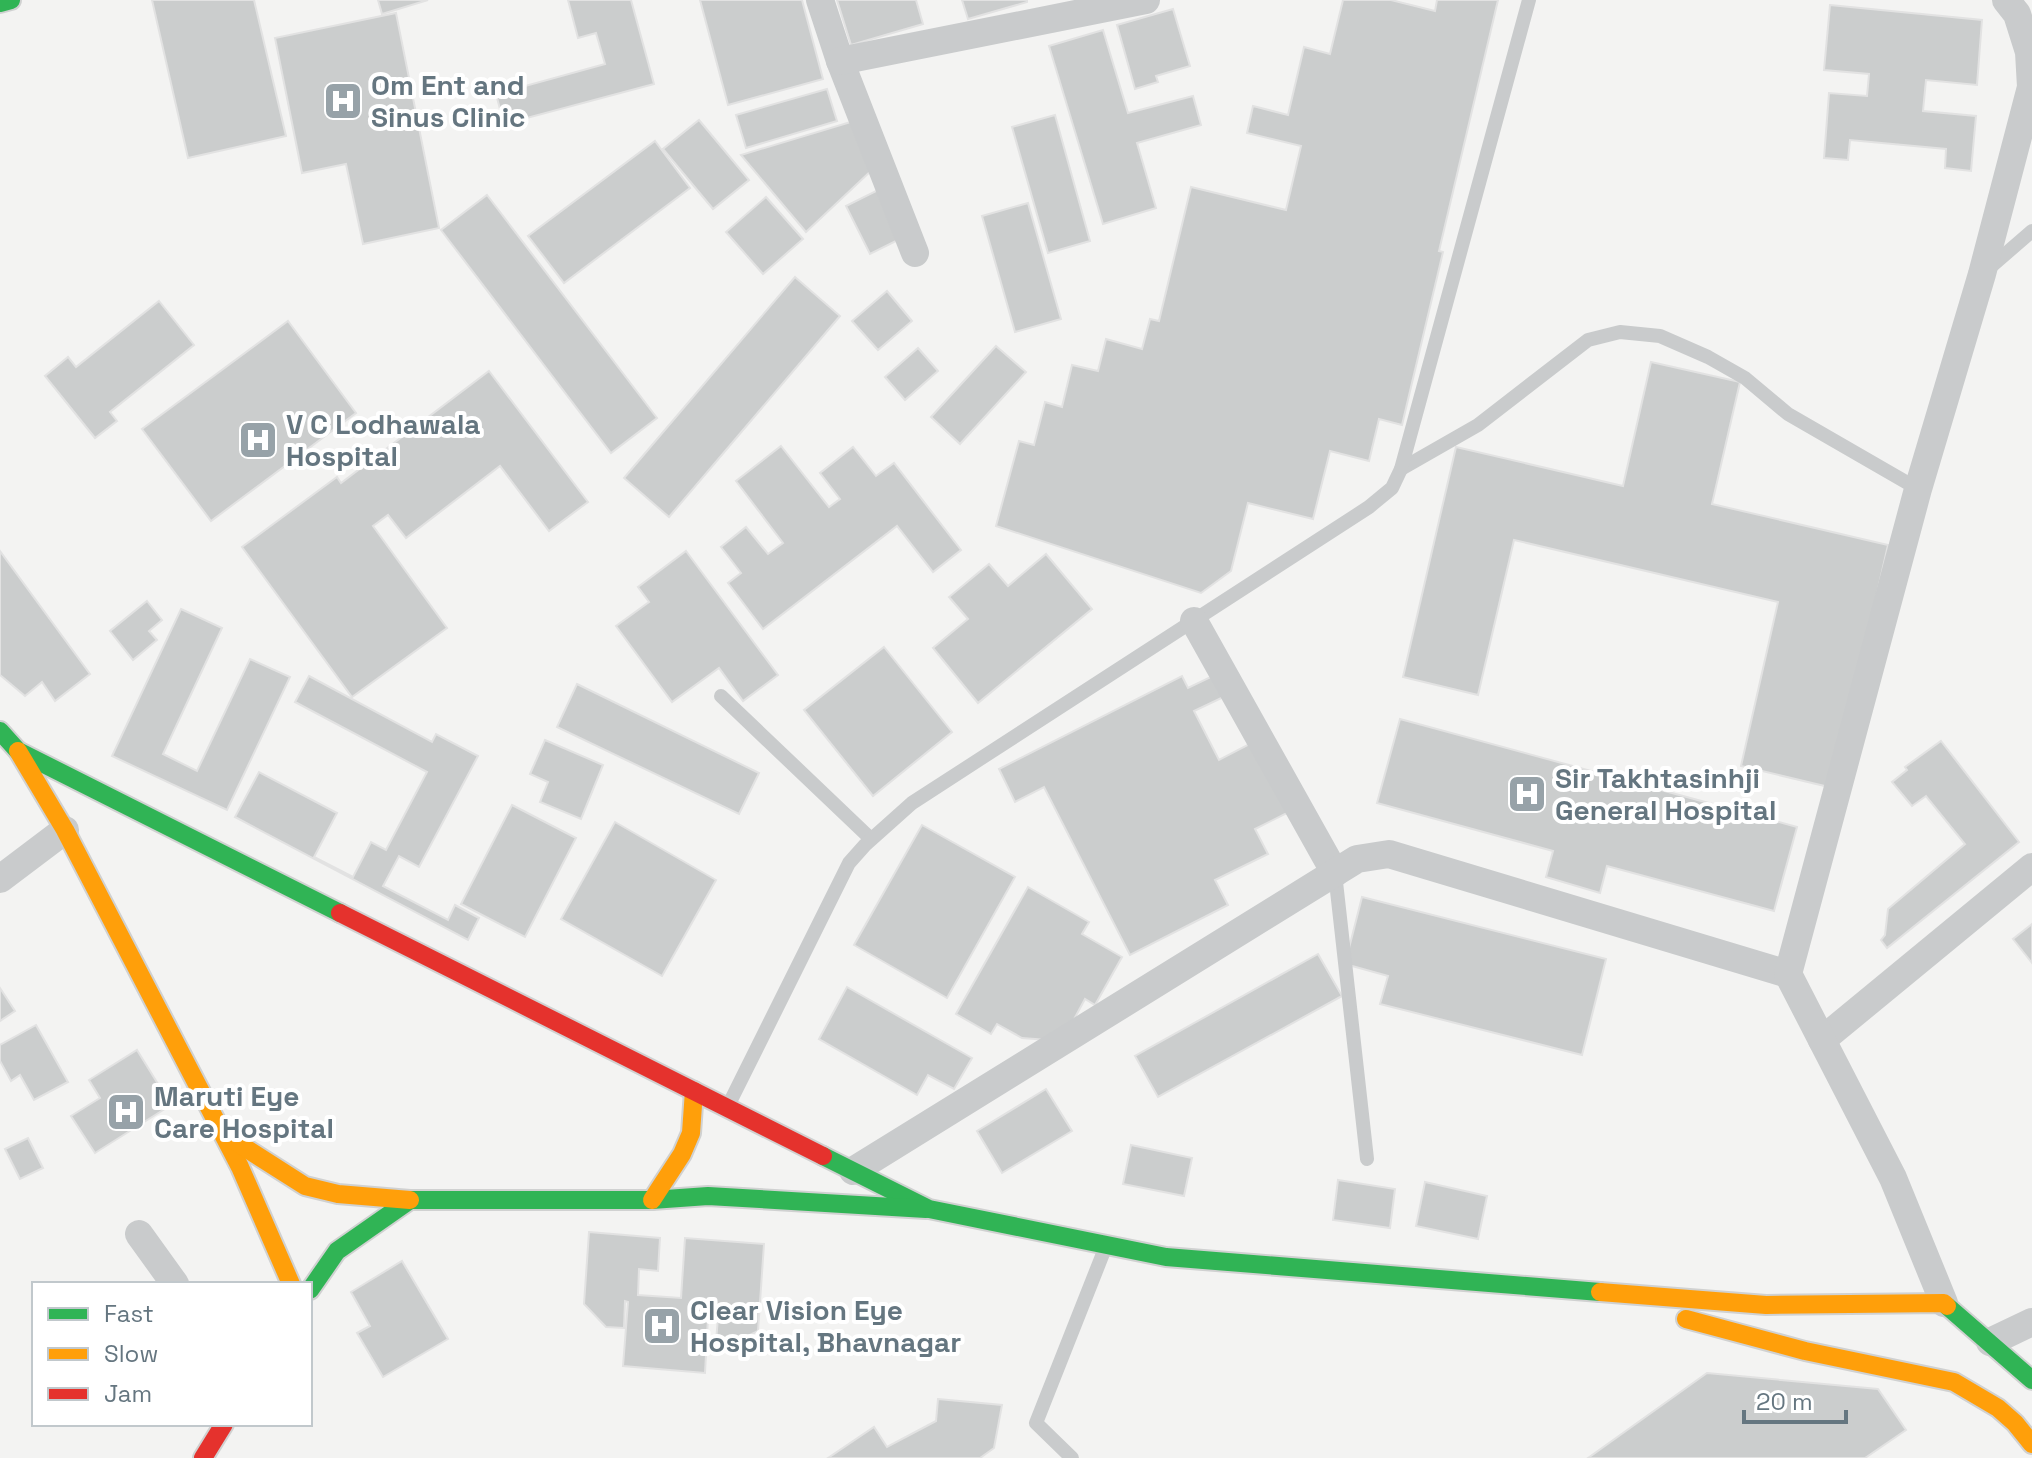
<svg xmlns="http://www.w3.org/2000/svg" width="2032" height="1458" font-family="'Space Grotesk',sans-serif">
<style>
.building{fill:#cbcdcd;stroke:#e2e2e2;stroke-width:2}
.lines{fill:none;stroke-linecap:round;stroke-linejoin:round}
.fast-casing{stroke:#d0d1d1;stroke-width:22}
.slow-casing{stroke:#d0d1d1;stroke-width:22}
.jam-casing{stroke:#d0d1d1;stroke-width:22}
.lane{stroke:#c9cbcc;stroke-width:14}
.street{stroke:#c9cbcc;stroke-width:28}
.fast{stroke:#30b455;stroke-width:18}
.slow{stroke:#ff9f0a;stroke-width:18}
.jam{stroke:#e5322d;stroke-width:18}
.labels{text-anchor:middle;stroke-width:8;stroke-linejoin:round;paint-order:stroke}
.poi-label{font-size:28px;font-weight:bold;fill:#657680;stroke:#fff;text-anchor:start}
</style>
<rect width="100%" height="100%" fill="#f3f3f2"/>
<g class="building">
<polygon points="152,0 254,0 286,136 188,158"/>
<polygon points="378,0 428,0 382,14"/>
<polygon points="568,0 631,0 654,84 504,124 496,94 605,64 596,33 578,38"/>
<polygon points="700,0 802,0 823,79 728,105"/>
<polygon points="837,0 916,0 923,24 851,45"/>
<polygon points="962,0 1027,0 1027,2 968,19"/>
<polygon points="1343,0 1391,0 1435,11 1437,0 1498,0 1439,251 1443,252 1402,425 1379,419 1369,461 1330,451 1313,519 1248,503 1231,571 1201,593 996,526 1019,441 1034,445 1045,402 1062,407 1072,365 1098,371 1106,339 1142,349 1150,319 1159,321 1191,187 1286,210 1301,146 1247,133 1253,106 1288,115 1304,47 1330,54"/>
<polygon points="1830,5 1982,20 1977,85 1926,80 1923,111 1976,116 1971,171 1945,168 1946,149 1850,140 1848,160 1824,158 1829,93 1867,96 1869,74 1824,70"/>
<polygon points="1173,9 1190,66 1156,76 1158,82 1135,89 1117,25"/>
<polygon points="396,13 439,228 363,244 346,164 302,173 275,38"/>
<polygon points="1103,30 1128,113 1193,96 1201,125 1137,143 1156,208 1103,224 1049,46"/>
<polygon points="827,89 837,121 746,148 736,115"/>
<polygon points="1055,115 1090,241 1048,253 1012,127"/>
<polygon points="699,120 749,180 713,209 663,149"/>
<polygon points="854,121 873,169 806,232 741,155"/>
<polygon points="655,141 690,188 564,283 528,236"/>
<polygon points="880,189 904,237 870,254 846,206"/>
<polygon points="487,195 657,418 611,453 441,230"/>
<polygon points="766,197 803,239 763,274 726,232"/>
<polygon points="1028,203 1061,319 1015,332 982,216"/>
<polygon points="795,277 840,316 669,517 624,478"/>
<polygon points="887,291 912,321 878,350 852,321"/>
<polygon points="159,301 194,345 110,412 117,421 95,438 45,376 68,357 76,367"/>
<polygon points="288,321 356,413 211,521 142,429"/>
<polygon points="996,346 1026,372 960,444 931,417"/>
<polygon points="918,348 938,371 905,400 885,377"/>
<polygon points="1651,362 1740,382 1712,504 1888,545 1833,788 1741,766 1778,602 1514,540 1478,695 1403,677 1456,447 1623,486"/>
<polygon points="489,371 588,502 549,531 500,466 406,538 388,515 373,526 447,628 352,697 242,547 337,477 341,483"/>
<polygon points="781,446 829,507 840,499 820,473 853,447 876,476 894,463 961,550 933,572 897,526 763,629 728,583 741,573 721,547 746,527 768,554 783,543 736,481"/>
<polygon points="0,551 90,674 55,701 42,682 25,696 0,675"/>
<polygon points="686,551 778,675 743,701 719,668 672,702 616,626 649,602 638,587"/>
<polygon points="1046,554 1092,609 978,703 933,648 968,619 949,597 989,564 1008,586"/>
<polygon points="147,601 162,620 149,631 157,640 133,660 110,631"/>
<polygon points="181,609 222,628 163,754 197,771 250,659 290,677 227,810 112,756"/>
<polygon points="884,647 952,732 873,796 804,710"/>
<polygon points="1221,672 1232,693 1194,711 1219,760 1259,739 1295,809 1255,829 1268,854 1215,880 1228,905 1130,955 1044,787 1015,802 999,769 1182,676 1188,688"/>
<polygon points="309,676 432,742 436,734 478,756 419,867 399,856 383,886 448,920 455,905 479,918 468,940 235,817 259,772 337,813 314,857 353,877 371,842 386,850 427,772 295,702"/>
<polygon points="577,684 759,773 739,814 557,727"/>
<polygon points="1400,719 1797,827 1774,911 1607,866 1600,893 1546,877 1553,851 1377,803"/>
<polygon points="545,740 603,765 581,819 540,802 548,782 530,774"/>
<polygon points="1941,741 2019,842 1887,948 1881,940 1885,935 1888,909 1965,844 1926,796 1912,806 1892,782 1907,770 1905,767"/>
<polygon points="512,805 576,838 525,937 461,904"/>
<polygon points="615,822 716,880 662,976 561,919"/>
<polygon points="922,825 1015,877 947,998 854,945"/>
<polygon points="1028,887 1089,922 1082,934 1122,957 1095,1005 1085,999 1066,1034 1048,1040 1022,1038 997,1024 991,1034 956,1014"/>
<polygon points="1362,897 1606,959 1582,1055 1380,1004 1388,976 1345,964"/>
<polygon points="2032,924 2032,963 2013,939"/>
<polygon points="1318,954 1342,996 1158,1097 1135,1056"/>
<polygon points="847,987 972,1058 954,1089 928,1075 917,1095 819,1039"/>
<polygon points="0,988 15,1011 0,1021"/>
<polygon points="36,1025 68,1082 34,1100 20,1075 11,1081 0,1061 0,1045"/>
<polygon points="137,1050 171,1105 95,1153 71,1116 100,1098 89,1080"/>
<polygon points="1046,1089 1072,1131 1002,1173 977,1131"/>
<polygon points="28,1138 43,1168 20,1179 5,1149"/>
<polygon points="1131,1145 1192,1158 1184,1196 1123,1184"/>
<polygon points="1338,1180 1395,1189 1390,1228 1333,1220"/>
<polygon points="1425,1182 1487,1196 1478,1239 1416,1226"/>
<polygon points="589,1232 660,1238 658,1271 639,1269 638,1295 681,1298 685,1238 764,1244 758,1331 734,1343 716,1341 718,1318 708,1318 705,1373 623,1366 628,1302 625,1301 624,1328 606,1327 584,1304"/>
<polygon points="402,1261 448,1339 383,1377 357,1333 370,1326 351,1292"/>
<polygon points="1707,1373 1878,1389 1906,1430 1865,1458 1588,1458"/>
<polygon points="938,1399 1002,1405 994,1448 980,1458 828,1458 874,1427 887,1447 936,1421"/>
</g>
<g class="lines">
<g class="fast-casing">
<g id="fast">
<polyline points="0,3 11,0"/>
<polyline points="0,731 18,751 340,913"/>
<polyline points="823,1156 929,1209 1166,1257 1600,1292"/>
<polyline points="310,1290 337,1251 410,1200 652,1200 708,1196 926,1209"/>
<polyline points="1947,1306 2032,1380"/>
</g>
</g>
<g class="slow-casing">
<g id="slow">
<polyline points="18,751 65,830 240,1167 291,1284"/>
<polyline points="225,1135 305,1186 338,1194 410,1200"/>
<polyline points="652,1200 682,1154 691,1133 694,1091"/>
<polyline points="1600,1292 1766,1305 1944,1303 1947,1306"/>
<polyline points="1686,1319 1805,1351 1954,1382 1998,1408 2015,1423 2032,1444"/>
</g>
</g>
<g class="jam-casing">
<g id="jam">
<polyline points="340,913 823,1156"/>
<polyline points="203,1458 224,1424"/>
</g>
</g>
<g class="lane">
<polyline points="1987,270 2032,231"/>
<polyline points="1401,469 1478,425 1588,340 1620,332 1660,336 1708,357 1745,378 1788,414 1918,489"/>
<polyline points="721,696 871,839"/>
<polyline points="1335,873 1367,1159"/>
<polyline points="729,1104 849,863 865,845 912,803 1369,507 1392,488 1401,469 1529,0"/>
<polyline points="1072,1458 1036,1423 1104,1251"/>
</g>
<g class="street">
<polyline points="820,0 840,61 915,253"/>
<polyline points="840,61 1146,0"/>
<polyline points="1194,621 1335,873"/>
<polyline points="0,879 65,830"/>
<polyline points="1822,1040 2032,867"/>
<polyline points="853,1171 1357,859 1389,854 1788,974"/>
<polyline points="139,1234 175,1284"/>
<polyline points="1944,1303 1893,1178 1788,974 1918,489 1982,274 2031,87 2029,52 2017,14 2006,0"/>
<polyline points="1990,1342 2032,1322"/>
</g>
<use href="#fast" class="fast"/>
<use href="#slow" class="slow"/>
<use href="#jam" class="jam"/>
</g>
<defs>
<g id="hospital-square" transform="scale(2)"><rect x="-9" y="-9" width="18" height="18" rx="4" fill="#97a2a8" stroke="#fff"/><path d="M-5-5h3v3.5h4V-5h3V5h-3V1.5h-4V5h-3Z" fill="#fff"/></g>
</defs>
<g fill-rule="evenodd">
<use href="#hospital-square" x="343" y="101"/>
<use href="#hospital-square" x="258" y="440"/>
<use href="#hospital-square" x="1527" y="794"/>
<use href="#hospital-square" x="126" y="1112"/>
<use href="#hospital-square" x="662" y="1326"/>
</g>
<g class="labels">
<g class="poi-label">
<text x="371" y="95">Om Ent and<tspan x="371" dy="32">Sinus Clinic</tspan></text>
<text x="286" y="434">V C Lodhawala<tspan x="286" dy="32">Hospital</tspan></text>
<text x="1555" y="788">Sir Takhtasinhji<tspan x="1555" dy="32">General Hospital</tspan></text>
<text x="154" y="1106">Maruti Eye<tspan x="154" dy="32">Care Hospital</tspan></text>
<text x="690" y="1320">Clear Vision Eye<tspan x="690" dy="32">Hospital, Bhavnagar</tspan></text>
</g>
</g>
<rect x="32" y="1282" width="280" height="144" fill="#ffffff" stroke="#c1c8cc" stroke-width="2"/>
<rect x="48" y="1308" width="40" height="12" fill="#30b455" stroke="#c1c8cc" stroke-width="2"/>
<text x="104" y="1322" font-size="24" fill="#657680">Fast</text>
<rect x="48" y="1348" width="40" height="12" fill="#ff9f0a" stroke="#c1c8cc" stroke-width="2"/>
<text x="104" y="1362" font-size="24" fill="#657680">Slow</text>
<rect x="48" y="1388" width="40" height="12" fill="#e5322d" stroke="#c1c8cc" stroke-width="2"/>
<text x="104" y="1402" font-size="24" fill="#657680">Jam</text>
<path d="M1744 1410v12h102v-12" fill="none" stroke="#657680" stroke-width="4"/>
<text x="1756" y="1410" font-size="24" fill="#657680" stroke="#ffffff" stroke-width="6" paint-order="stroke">20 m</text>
</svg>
